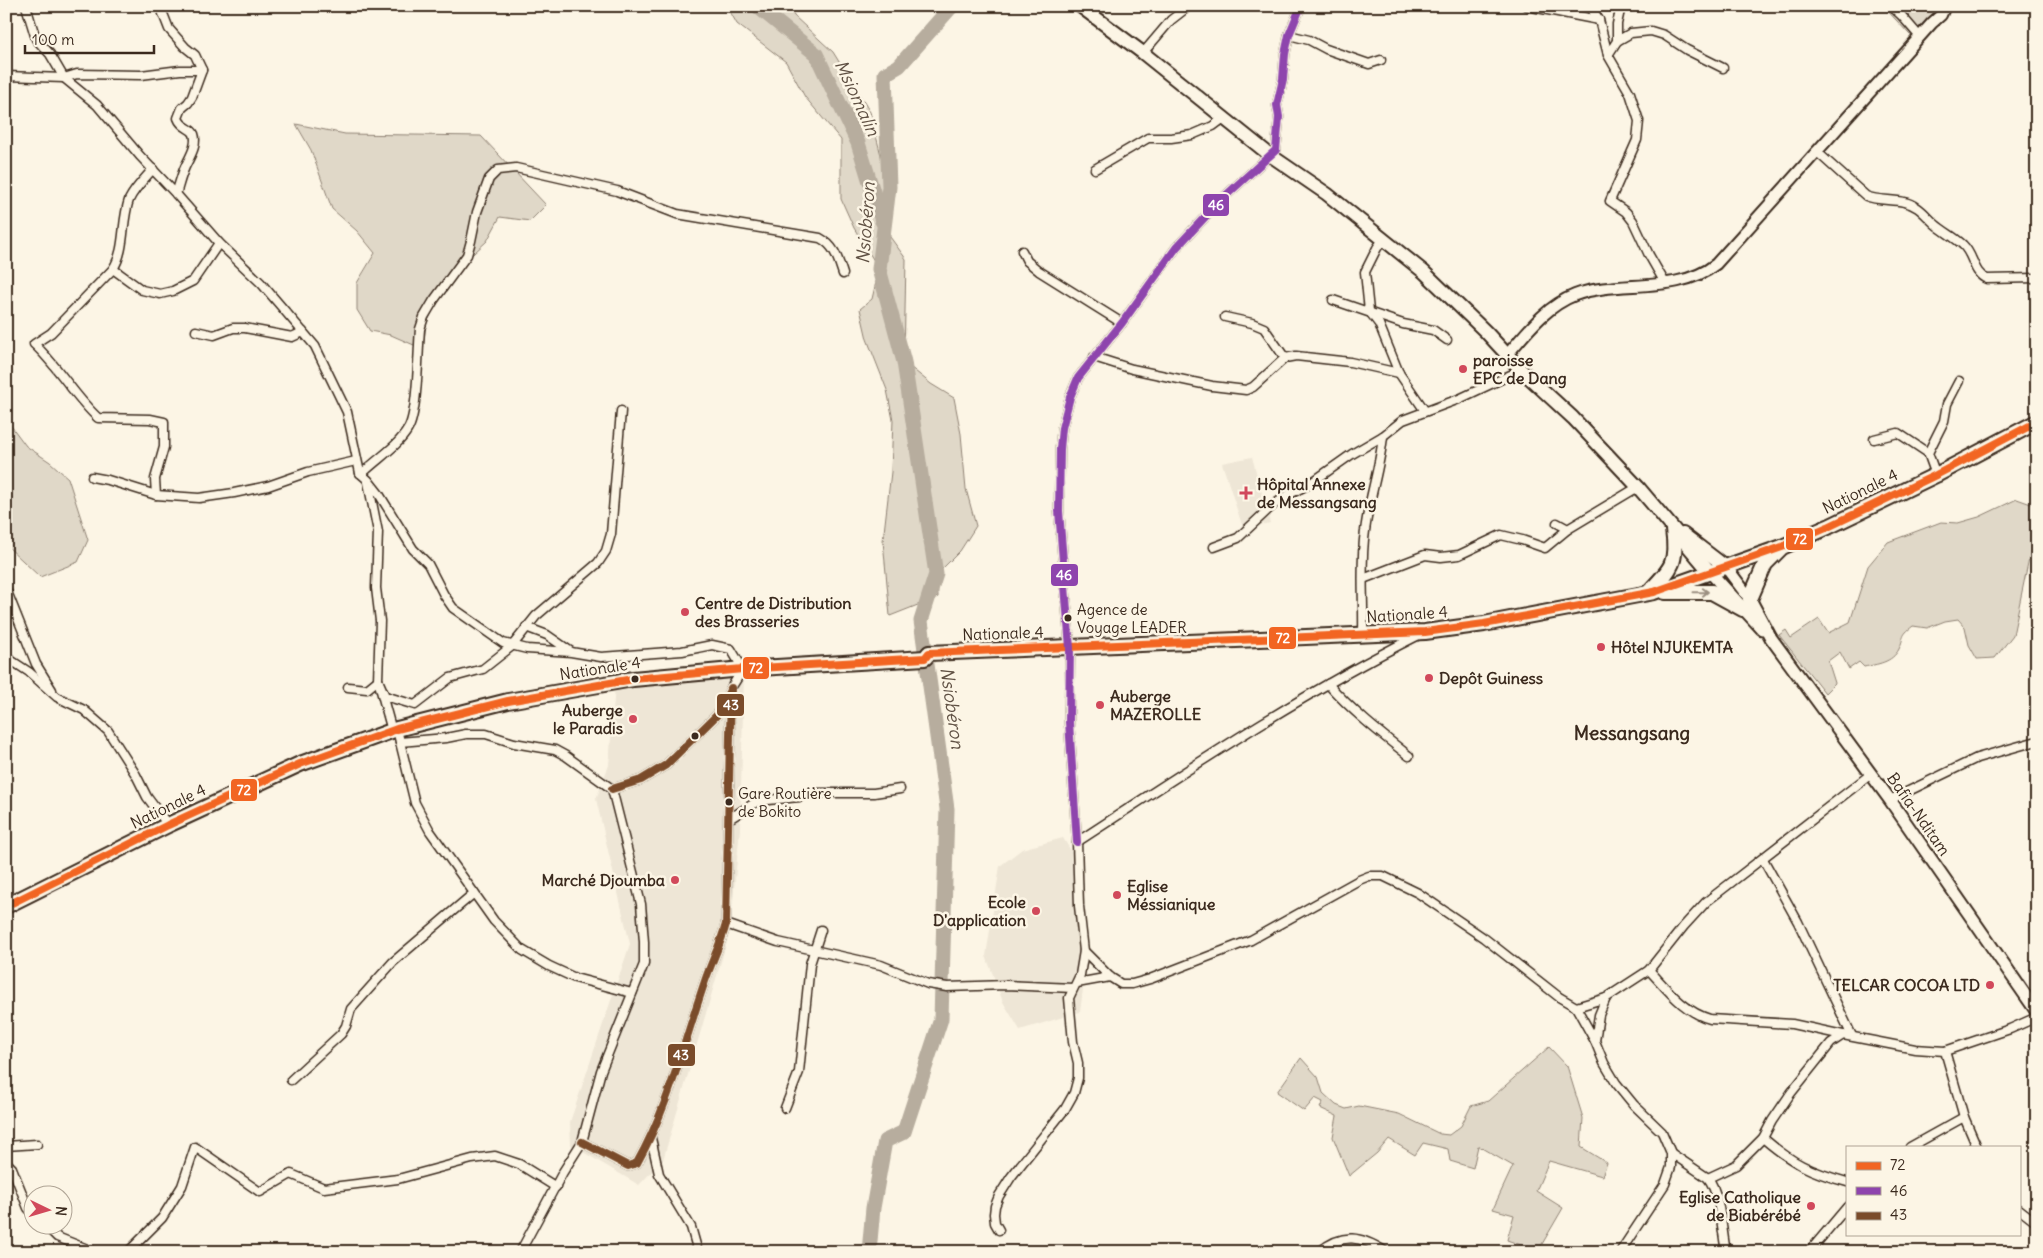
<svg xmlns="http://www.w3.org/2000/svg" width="2043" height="1258" font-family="Delius,sans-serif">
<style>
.built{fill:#eee6d6}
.green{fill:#e0d8c8;stroke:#8e8173}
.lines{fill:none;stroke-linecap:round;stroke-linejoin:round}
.river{stroke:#b7ad9e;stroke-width:15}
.minor-casing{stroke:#3b2a1e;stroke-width:11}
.tertiary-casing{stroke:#3b2a1e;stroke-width:14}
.secondary-casing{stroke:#3b2a1e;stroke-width:15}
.primary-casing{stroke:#3b2a1e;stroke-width:16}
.trunk-casing{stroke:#3b2a1e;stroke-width:18}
.minor{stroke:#fcf5e5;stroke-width:8}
.tertiary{stroke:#fcf5e5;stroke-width:10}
.secondary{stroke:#fcf5e5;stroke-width:11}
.primary{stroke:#fcf5e5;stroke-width:12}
.trunk{stroke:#fcf5e5;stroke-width:14}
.bus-1-casing{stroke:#fcf5e5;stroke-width:11}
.bus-2-casing{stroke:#fcf5e5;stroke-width:11}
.bus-3-casing{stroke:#fcf5e5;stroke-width:11}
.bus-1{stroke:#f26522;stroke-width:8}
.bus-2{stroke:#8e44ad;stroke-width:8}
.bus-3{stroke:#7a4b2a;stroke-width:8}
.oneway{stroke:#9c9082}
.poi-dot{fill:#d1495b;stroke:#fcf5e5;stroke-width:2}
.bus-dot{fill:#3b2a1e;stroke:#fcf5e5;stroke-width:2}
.labels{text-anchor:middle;stroke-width:5;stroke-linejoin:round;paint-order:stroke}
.bus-label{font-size:15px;fill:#3b2a1e;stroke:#fcf5e5;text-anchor:start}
.poi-label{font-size:16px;font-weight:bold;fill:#3b2a1e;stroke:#fcf5e5;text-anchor:start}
.street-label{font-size:16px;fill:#3b2a1e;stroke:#fcf5e5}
.water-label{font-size:18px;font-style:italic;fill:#605144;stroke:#fcf5e5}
.quarter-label{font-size:19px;font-weight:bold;fill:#3b2a1e;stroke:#fcf5e5}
.line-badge{stroke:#fcf5e5;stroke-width:2}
.badge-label{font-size:14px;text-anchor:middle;font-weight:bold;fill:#fff}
</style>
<rect width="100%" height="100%" fill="#fcf5e5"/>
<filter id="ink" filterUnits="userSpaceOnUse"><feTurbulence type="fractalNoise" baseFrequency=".02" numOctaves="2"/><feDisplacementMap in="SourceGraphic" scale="10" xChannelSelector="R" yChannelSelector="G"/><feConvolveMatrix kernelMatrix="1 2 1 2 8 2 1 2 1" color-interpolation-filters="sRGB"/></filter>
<g filter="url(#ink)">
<g class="built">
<polygon points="1252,457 1270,523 1243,528 1222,463"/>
<polygon points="744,672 740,829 730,931 663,1160 639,1185 571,1145 570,1122 630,944 596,799 609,765 615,685"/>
<polygon points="1063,838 1073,854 1085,973 1080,1012 1020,1030 1003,1002 986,956 1000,866 1022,849"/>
</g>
<g class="green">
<polygon points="727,6 789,6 794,16 833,52 870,112 889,187 885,230 906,259 904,362 931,384 954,398 961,434 966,489 976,526 960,551 937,574 938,597 890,616 883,541 891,472 893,420 887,390 867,339 860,309 872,299 879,269 854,228 841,199 841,140 805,97 786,62 737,24"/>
<polygon points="1883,6 1948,6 1926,36 1910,35"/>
<polygon points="296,124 345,134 481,136 546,205 530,221 500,217 487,241 449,276 426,325 423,349 391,335 370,331 357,310 357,283 375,253 357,231 332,209 311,150"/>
<polygon points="6,419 26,446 50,462 68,478 88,540 78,562 40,577 6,545"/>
<path d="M 2017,499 L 2031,504 L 2037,501 L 2037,533 L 2034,534 L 2013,635 L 1995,658 L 1977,659 L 1969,645 L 1965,627 L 1958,619 L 1945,621 L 1927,628 L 1913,626 C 1900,636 1905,636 1899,649 C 1892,663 1877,664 1864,667 L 1859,662 L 1849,669 L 1840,652 L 1828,661 L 1835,683 L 1825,693 L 1779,635 L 1786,630 L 1791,638 L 1819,619 L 1828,633 L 1850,622 L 1868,566 L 1888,542 L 1941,522 L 1958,523 L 1979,517 Z"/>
<polygon points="1549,1047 1567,1066 1583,1118 1581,1147 1607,1163 1602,1176 1549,1161 1536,1191 1563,1208 1538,1251 1507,1240 1514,1215 1493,1209 1513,1166 1478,1146 1473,1168 1450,1161 1448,1149 1423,1143 1415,1155 1389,1139 1377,1153 1349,1176 1333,1137 1337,1116 1320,1108 1323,1102 1315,1098 1304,1111 1277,1092 1301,1058 1318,1077 1323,1093 1336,1105 1346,1109 1359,1106 1399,1114 1440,1134 1449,1135 1461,1126 1471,1106 1488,1101"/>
</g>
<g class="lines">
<g class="river">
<polyline points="757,6 816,54 858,143 882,221"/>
<polyline points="869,1252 873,1208 885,1141 904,1132 941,1019 947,809 921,621 936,574 904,362 879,269 889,187 885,74 899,66 952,6"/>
</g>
<g class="minor-casing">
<g id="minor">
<polyline points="26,6 36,39 50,54 64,78 97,105 140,156 176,194 219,243 261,283 315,346 347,412 360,473 368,480 379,494 413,549 428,564 444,595 453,608 503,643 527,649 571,652 601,657 682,651 712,645 731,649 743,669 731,688"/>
<path d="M 160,6 L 169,29 L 185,47 L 195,55 L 202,70 L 192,97 L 188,103 L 182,108 L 178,118 C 182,129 191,127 194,134 C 198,145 189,158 185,167 C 181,176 179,185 176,194"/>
<polyline points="1527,6 1599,20"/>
<polyline points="1590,6 1599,20 1608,55 1630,93 1639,121 1637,140 1610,201 1626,212 1633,221 1649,255 1665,283"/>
<polyline points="1891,6 1901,15 1920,37"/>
<polyline points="1289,35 1309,40 1326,49 1369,64 1381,60"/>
<polyline points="1617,41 1617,24 1621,6"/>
<polyline points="1143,53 1171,20 1189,6"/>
<polyline points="1608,55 1617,41 1631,33 1651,31 1664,35 1687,50 1723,68"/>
<polyline points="6,76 64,78 77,74 141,75 180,70 202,70"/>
<path d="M 1816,151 L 1866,196 C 1878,201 1891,199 1904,202 C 1919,205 1925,215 1935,224 C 1944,232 1955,237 1963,245 C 1974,255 1973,274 1987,279 L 2037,278"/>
<path d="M 153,169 C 145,178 134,189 129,200 C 121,223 126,249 113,269 L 51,333 L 34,344 C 58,366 74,396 98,418 L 150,419 L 164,422 L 164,447 L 155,479 L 156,495 L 199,498 L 234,493 L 268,486 L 308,472 L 356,461"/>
<polyline points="1095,169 1148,138 1171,138 1192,135 1213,126 1225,117"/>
<polyline points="1383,240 1377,248 1365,272 1369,311 1379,324 1399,373 1425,411"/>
<polyline points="1022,251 1027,261 1039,271 1122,323"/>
<polyline points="113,269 142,290 160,294 173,291 193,281 219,243"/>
<polyline points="1333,300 1403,324 1433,330 1447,340"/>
<polyline points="1225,317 1252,323 1264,328 1285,358"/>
<polyline points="196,331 214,335 233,328 245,328 292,337 303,332"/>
<polyline points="1094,357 1132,369 1212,386 1246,390 1253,387 1285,358 1296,356 1350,362 1399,373"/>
<polyline points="1874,439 1898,433 1928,453 1936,475"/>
<polyline points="1928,453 1944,421 1947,404 1959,381"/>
<path d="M 360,473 L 366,470 C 380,457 399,445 408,429 C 418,413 418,350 420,329 L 424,317 L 434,300 L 467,255 L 471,241 L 477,212 L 489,179 L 498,170 L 516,168 L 617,191 L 677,214 L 820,238 C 835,246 838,259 843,274"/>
<polyline points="92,477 108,480 156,495"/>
<polyline points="368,482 378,532 376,588 380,621 378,680 392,731"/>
<polyline points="1557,523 1568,529 1638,487"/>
<polyline points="1214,547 1238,538 1272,506 1288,495 1311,483 1352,454 1383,436 1403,420 1459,399 1521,370"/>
<polyline points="1363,579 1425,555 1441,557 1459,555 1501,535 1522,540 1545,548 1568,529"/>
<polyline points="6,589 36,664 52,690"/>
<polyline points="526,627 547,635 570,651"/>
<path d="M 1363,635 C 1364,600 1360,565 1365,531 C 1369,498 1380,468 1383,436"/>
<polyline points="6,657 29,672 57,697 84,710 108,731 136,775 147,797 168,825"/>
<path d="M 1328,684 C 1352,711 1380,733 1409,756"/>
<polyline points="348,687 367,689 378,680 385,696 415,705 450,678 483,669 512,646 536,616 598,563 606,551 611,534 621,411"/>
<polyline points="397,729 400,742 446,738 466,734 486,734 514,743 555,750 566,756 612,789 641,904 644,942 644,964 601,1071 582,1142 563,1172 520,1252"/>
<polyline points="400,742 415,803 430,831 494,921 522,950 549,966 575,978 632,993"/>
<polyline points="1890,800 1977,758 2037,741"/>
<polyline points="729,819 758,801 799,797 808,793 874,793 900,789"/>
<polyline points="1077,842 1069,722 1070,648 1059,511 1060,449 1062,428 1070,397 1078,378 1122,323 1176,248 1222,199 1276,150 1279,117 1277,105 1283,79 1285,54 1289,35 1301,6"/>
<polyline points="1763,859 1798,922 1852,1036"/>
<polyline points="726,924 778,942 881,965 928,984 947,987 1006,985 1073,988"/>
<polyline points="1084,951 1110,977 1121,984 1132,984 1150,979 1251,940 1359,880 1369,876 1383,876 1418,893 1484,938 1559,997 1576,1007 1595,1041"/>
<path d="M 1649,970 C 1667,989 1684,1012 1710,1019 L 1792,1024 L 1843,1035"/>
<polyline points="1077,983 1110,977"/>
<polyline points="1576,1007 1606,998"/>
<polyline points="1945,1051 1964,1117 1977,1147"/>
<polyline points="291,1080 341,1034 346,1026 351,1009 393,962 474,893"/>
<polyline points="785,1108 799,1072 810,964 821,930"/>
<polyline points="651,1138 659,1174 691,1227 698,1252"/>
<path d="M 1763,1138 C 1792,1163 1810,1172 1847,1182"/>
<path d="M 582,1142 L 628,1166 L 637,1163 C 669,1106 684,1042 705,981 C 712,961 721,943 726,924 L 731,688 L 717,715 L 666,765 L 641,780 L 612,789"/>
<polyline points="6,1146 37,1144"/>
<polyline points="1910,1147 1964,1117"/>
<path d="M 1671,1153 L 1708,1178 C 1720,1193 1722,1231 1726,1252"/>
<polyline points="6,1162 12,1168 28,1208 32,1212"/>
<polyline points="1708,1178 1736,1165 1763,1138 1772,1121 1791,1093 1831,1043 1843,1035 1915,1049 1945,1051 2010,1029 2037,1017"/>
<polyline points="2019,1209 2037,1223"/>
<polyline points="46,1226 57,1237 95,1252"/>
<path d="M 999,1230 L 995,1223 L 994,1214 L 995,1206 L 999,1196 L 1011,1177 L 1065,1109 L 1074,1093 L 1078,1078 L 1078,1063 L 1073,1042 L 1069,998 L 1080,975 L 1084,951 L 1079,906 L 1077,842 C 1189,769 1299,695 1419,635"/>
<polyline points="128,1252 162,1218 182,1186 195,1147 260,1192 291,1174 324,1188 398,1179 472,1159 495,1156 519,1164 556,1187"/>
<path d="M 1319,1252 C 1343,1232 1361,1236 1386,1252"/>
<polyline points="1620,1252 1665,1184 1671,1167 1671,1153 1662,1132 1634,1105 1616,1083 1604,1063 1595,1041 1599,1015 1606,998 1649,970 1684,926 1706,902 1871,774"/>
<polyline points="1809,1252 1847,1207"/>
</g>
</g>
<g class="tertiary-casing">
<path id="tertiary" d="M 1507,355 C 1526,333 1546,306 1575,295 C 1618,279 1678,295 1716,264 L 1932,23 L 1941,15 L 1945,6"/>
</g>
<g class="secondary-casing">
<g id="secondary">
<polyline points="1726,567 1750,599 1771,638 1890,800 2037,1012"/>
<polyline points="1710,572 1762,629"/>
</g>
</g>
<g class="primary-casing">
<g id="primary">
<polyline points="1080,6 1143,53 1270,155 1327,194 1424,272 1486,332 1521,370 1573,418 1638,487 1710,572"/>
<polyline points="1683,534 1726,567"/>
</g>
</g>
<g class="trunk-casing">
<g id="trunk">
<polyline points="1665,592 1712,592 1743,609"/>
<path d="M 1648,593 C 1671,569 1678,564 1673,530"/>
<polyline points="1750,599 1765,564 1780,549"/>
<polyline points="6,906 168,825 300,764 397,729 508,701 633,679 743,669 925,658 929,653 1425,632 1484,624 1654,592 1782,547 1828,527 1936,475 2037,422"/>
</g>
</g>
<use href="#minor" class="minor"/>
<use href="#tertiary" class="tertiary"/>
<use href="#secondary" class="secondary"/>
<use href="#primary" class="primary"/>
<use href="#trunk" class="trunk"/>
<g class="bus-1-casing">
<polyline id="bus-1" points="6,906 168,825 300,764 397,729 508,701 633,679 743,669 925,658 929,653 1425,632 1484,624 1654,592 1782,547 1828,527 1936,475 2037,422"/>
</g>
<g class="bus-2-casing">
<polyline id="bus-2" points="1077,842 1069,722 1070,648 1059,511 1060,449 1062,428 1070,397 1078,378 1122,323 1176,248 1222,199 1276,150 1279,117 1277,105 1283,79 1285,54 1289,35 1301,6"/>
</g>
<g class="bus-3-casing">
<path id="bus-3" d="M 582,1142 L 628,1166 L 637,1163 C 669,1106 684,1042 705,981 C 712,961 721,943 726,924 L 731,688 L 717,715 L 666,765 L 641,780 L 612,789"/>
</g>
<use href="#bus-1" class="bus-1"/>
<use href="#bus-2" class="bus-2"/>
<use href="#bus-3" class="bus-3"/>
</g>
<defs><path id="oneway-shaft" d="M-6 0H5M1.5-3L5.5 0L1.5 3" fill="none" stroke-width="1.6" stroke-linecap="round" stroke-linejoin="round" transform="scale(1.25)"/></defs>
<use class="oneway" href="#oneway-shaft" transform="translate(1701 592) rotate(-1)"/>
</g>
<g class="poi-dot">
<circle cx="1463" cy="369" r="5"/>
<path d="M1243.5 485.5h5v5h5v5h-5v5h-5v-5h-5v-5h5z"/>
<circle cx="685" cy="612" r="5"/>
<circle cx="1601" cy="647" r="5"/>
<circle cx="1429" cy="678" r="5"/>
<circle cx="1100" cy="705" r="5"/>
<circle cx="633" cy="719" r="5"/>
<circle cx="675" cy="880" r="5"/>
<circle cx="1117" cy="895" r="5"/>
<circle cx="1036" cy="911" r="5"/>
<circle cx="1990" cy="985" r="5"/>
<circle cx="1811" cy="1206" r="5"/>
</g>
<g class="bus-dot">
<circle cx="1068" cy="618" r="4.5"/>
<circle cx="635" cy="679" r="4.5"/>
<circle cx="695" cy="736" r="4.5"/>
<circle cx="729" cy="802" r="4.5"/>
</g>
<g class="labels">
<g class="bus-label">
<text x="1077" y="615">Agence de<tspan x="1077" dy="18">Voyage LEADER</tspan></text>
<text x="738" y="799">Gare Routière<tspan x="738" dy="18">de Bokito</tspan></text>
</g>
<g class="poi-label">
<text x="1473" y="366">paroisse<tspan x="1473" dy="18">EPC de Dang</tspan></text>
<text x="1257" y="490">Hôpital Annexe<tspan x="1257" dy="18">de Messangsang</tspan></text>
<text x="695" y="609">Centre de Distribution<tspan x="695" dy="18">des Brasseries</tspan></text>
<text x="1611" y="653">Hôtel NJUKEMTA</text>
<text x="1439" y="684">Depôt Guiness</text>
<text x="1110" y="702">Auberge<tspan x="1110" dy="18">MAZEROLLE</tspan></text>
<text x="623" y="716" text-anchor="end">Auberge<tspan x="623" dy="18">le Paradis</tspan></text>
<text x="665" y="886" text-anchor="end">Marché Djoumba</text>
<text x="1127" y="892">Eglise<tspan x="1127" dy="18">Méssianique</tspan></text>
<text x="1026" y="908" text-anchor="end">Ecole<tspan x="1026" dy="18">D'application</tspan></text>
<text x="1980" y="991" text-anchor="end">TELCAR COCOA LTD</text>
<text x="1801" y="1203" text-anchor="end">Eglise Catholique<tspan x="1801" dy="18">de Biabérébé</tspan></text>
</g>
<g class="street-label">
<text transform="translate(1860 491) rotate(-26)" y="6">Nationale 4</text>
<text transform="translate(1407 614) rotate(-4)" y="6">Nationale 4</text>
<text transform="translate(1003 633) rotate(-2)" y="6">Nationale 4</text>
<text transform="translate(600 668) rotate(-9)" y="6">Nationale 4</text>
<text transform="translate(168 806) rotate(-26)" y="6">Nationale 4</text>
<text transform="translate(1919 814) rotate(55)" y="6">Bafia-Nditam</text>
</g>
<g class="water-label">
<text transform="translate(857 98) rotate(65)" y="6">Msiomalin</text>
<text transform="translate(866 223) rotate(-86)" y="6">Nsiobéron</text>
<text transform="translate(952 708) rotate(82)" y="6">Nsiobéron</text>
</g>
<g class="quarter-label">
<text x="1632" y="740">Messangsang</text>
</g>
</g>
<g class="line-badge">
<rect x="1202" y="193" width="28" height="24" rx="5" fill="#8e44ad"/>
<rect x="1785" y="527" width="29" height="24" rx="5" fill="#f26522"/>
<rect x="1050" y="563" width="29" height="24" rx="5" fill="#8e44ad"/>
<rect x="1268" y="626" width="29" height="24" rx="5" fill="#f26522"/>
<rect x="742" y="656" width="28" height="24" rx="5" fill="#f26522"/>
<rect x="716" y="693" width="29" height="24" rx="5" fill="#7a4b2a"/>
<rect x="230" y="778" width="28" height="24" rx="5" fill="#f26522"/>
<rect x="667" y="1043" width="29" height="24" rx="5" fill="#7a4b2a"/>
</g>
<g class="badge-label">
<text x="1216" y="210">46</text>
<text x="1800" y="544">72</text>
<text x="1064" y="580">46</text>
<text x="1283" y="643">72</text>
<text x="756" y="673">72</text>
<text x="731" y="710">43</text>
<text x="244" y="795">72</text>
<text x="681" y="1060">43</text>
</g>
<rect width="2043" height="1258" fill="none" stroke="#fcf5e5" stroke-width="25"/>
<rect x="12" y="12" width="2018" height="1233" fill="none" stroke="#3b2a1e" stroke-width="2" filter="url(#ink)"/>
<rect x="1846" y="1146" width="175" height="90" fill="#fcf5e5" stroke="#afa495"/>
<rect x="1856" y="1162" width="25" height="8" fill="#f26522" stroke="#afa495"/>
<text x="1890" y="1170" font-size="15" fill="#3b2a1e">72</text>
<rect x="1856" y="1187" width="25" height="8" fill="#8e44ad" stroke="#afa495"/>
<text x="1890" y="1196" font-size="15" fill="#3b2a1e">46</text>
<rect x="1856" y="1212" width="25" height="8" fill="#7a4b2a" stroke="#afa495"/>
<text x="1890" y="1220" font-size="15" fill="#3b2a1e">43</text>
<g transform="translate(48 1210) rotate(95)"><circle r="24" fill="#fcf5e5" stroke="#afa495"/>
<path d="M0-4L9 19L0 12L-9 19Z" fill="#d1495b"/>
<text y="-8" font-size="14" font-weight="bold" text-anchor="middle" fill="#3b2a1e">N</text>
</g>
<path d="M25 45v8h129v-8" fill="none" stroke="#3b2a1e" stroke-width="2.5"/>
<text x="32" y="45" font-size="15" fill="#3b2a1e" stroke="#fcf5e5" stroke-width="4" paint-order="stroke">100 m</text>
</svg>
